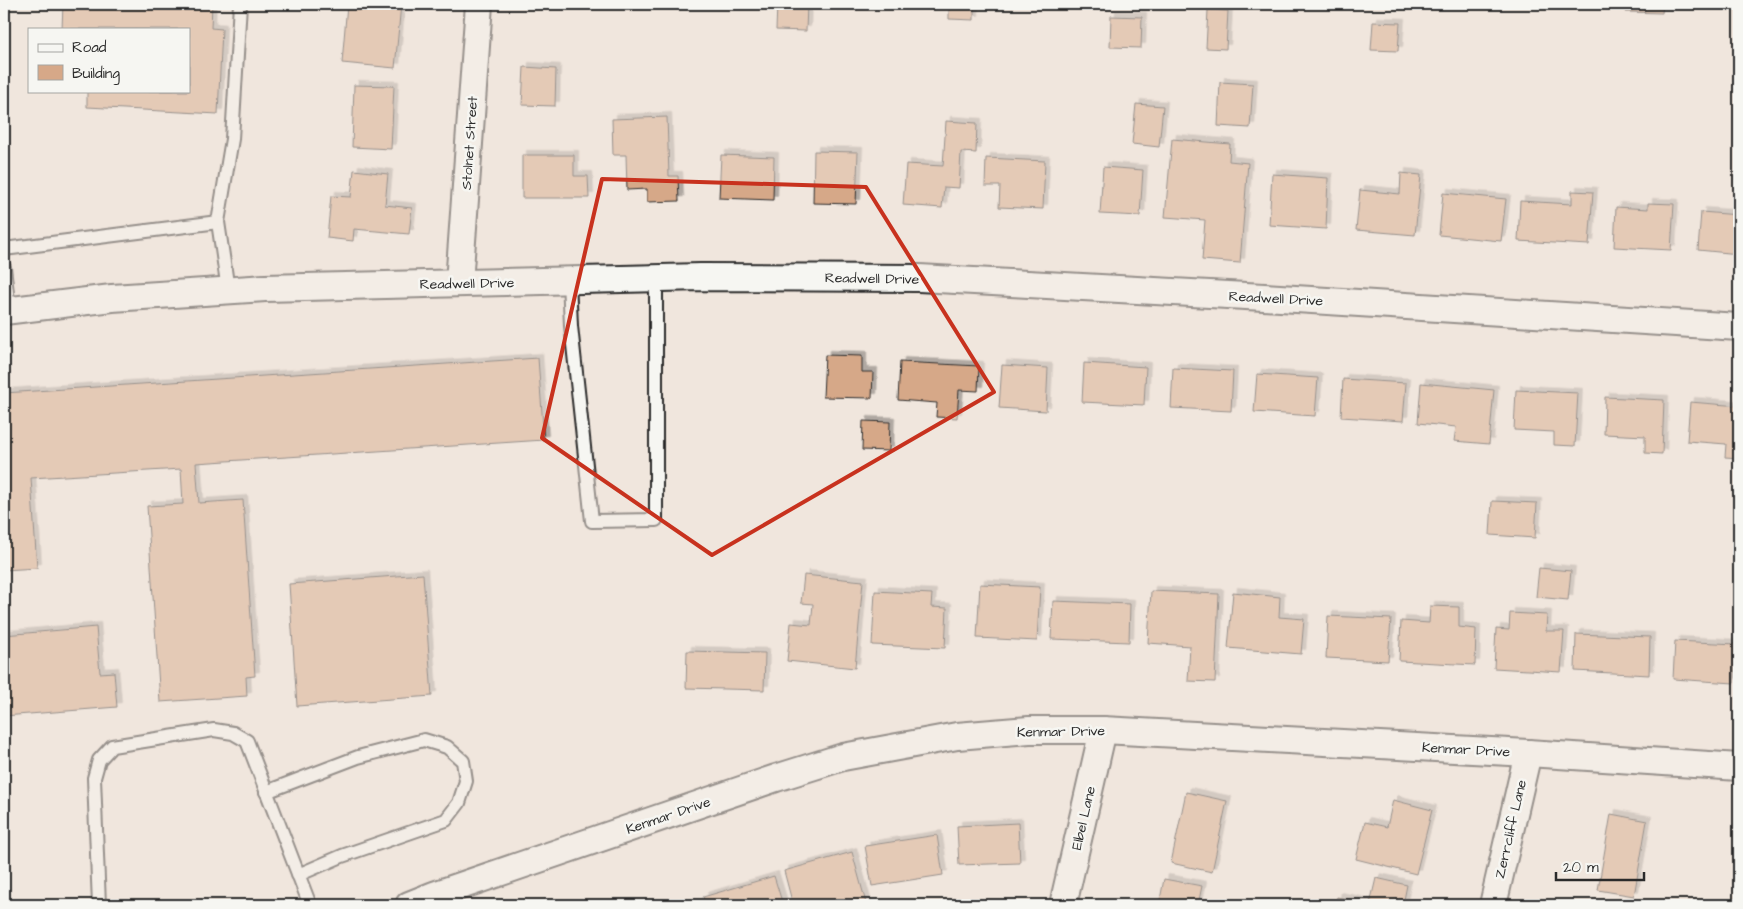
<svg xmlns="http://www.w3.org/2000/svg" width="1743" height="909" font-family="'Architects Daughter',sans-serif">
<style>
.building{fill:#d6a888;stroke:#2b2b2b;filter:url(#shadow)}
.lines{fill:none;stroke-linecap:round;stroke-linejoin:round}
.service-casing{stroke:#2b2b2b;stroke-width:16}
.minor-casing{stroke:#2b2b2b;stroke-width:30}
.service{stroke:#f6f6f2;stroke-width:12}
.minor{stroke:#f6f6f2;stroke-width:26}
.marked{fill:none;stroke:#c8321e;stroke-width:4;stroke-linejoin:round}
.labels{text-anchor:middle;stroke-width:5;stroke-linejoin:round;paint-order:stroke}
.street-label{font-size:14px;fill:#2b2b2b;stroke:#f6f6f2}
</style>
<defs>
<filter id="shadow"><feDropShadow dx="4.5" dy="-4.5" stdDeviation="0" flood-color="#0004"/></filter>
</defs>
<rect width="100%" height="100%" fill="#f0e6dd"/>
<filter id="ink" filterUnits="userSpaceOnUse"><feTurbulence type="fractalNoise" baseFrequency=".02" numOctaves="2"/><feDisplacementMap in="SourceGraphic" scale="10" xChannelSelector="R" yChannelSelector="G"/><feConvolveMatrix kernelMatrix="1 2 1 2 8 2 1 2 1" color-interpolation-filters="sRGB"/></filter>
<g filter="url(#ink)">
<g class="building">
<polygon points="63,4 212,4 211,28 222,29 218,114 87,107 87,91 189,91 189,29 62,29"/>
<polygon points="347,4 401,4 395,68 342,63"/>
<polygon points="777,4 807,4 806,31 776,30"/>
<polygon points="949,4 974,4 974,20 949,19"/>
<polygon points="1627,4 1663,4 1662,13 1626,12"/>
<polygon points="1208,10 1228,11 1226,49 1206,48"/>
<polygon points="1111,16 1142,17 1141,48 1110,47"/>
<polygon points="1373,22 1400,23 1398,51 1371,50"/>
<polygon points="524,67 556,69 555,106 522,105"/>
<polygon points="1220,82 1253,84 1250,128 1218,126"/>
<polygon points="354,85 394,86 391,149 352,147"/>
<polygon points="1136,104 1163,106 1159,147 1132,144"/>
<polygon points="667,117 669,176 678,176 679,201 647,202 647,189 627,190 626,155 613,155 612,119"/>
<polygon points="946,121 977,123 976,153 961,152 959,188 944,187 942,208 903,205 906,164 943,166"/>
<polygon points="1172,139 1230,144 1229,161 1248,163 1240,263 1202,260 1205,220 1165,217"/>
<polygon points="814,151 858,152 856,204 813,203"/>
<polygon points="522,155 574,155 574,176 588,176 589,198 522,198"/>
<polygon points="721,155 774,157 773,200 719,198"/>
<polygon points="986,158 1045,161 1043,209 999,207 1000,186 985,186"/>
<polygon points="1103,167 1143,170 1140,216 1100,214"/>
<polygon points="354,170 388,174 385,205 412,208 409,234 354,229 353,241 327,238 331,196 351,197"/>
<polygon points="1401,173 1421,175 1415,235 1356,230 1360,190 1400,194"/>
<polygon points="1272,174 1328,178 1326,229 1269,225"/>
<polygon points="1572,191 1593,192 1589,245 1518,241 1520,201 1572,204"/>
<polygon points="1443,193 1506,199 1501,241 1439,235"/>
<polygon points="1648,203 1674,204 1671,250 1614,247 1616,207 1648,209"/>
<polygon points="1701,212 1739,215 1739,254 1698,250"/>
<polygon points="825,355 862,356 862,372 873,372 872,398 823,397"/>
<polygon points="538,358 544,440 196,463 199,503 243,500 255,676 246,677 247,696 160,702 147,506 183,504 181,469 31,478 37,568 4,570 4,393"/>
<polygon points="900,362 979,366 978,391 959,390 957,418 936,417 937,403 898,400"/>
<polygon points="1084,363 1146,367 1144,405 1082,402"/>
<polygon points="1002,365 1048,368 1046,411 999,408"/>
<polygon points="1173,368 1233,371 1231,411 1171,408"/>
<polygon points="1257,374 1318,378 1315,416 1254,412"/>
<polygon points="1343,379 1406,383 1403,421 1341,417"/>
<polygon points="1421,383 1494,390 1489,444 1454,441 1456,427 1418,423"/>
<polygon points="1516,390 1578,393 1575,446 1554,445 1554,432 1514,430"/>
<polygon points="1605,397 1664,400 1662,454 1645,453 1645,436 1604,434"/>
<polygon points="1690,402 1739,406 1739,458 1725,457 1726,444 1687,441"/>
<polygon points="863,421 890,422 889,451 862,450"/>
<polygon points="1492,501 1537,503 1535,538 1490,535"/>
<polygon points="1539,568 1571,571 1568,600 1536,597"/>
<polygon points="423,574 432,696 297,706 289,584"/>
<polygon points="804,575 863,581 855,668 787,661 791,623 811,625 813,604 801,603"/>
<polygon points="980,584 1040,587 1037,641 977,638"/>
<polygon points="875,591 932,594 931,607 947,608 945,648 872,645"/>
<polygon points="1151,591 1219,594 1215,682 1188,681 1190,646 1148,643"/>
<polygon points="1233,592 1280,597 1279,617 1304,619 1301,654 1228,648"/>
<polygon points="1053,601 1130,604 1129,642 1051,639"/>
<polygon points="1430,606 1459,607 1459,627 1476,629 1475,665 1399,661 1401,621 1429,623"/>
<polygon points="1510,613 1547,615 1546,631 1564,631 1561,672 1494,668 1496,629 1509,630"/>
<polygon points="1328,616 1391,619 1388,661 1326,658"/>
<polygon points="96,627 100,673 114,672 117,707 4,716 4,635"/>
<polygon points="1576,634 1650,637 1649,675 1575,671"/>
<polygon points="1675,641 1736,644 1734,683 1673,679"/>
<polygon points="687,651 765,653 764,690 686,688"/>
<polygon points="1186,792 1227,801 1212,872 1171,863"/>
<polygon points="1393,800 1432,810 1416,874 1356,859 1365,822 1387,827"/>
<polygon points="1611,814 1647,821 1634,896 1598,890"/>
<polygon points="1018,823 1020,863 959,865 957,826"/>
<polygon points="937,835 943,875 872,886 865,846"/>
<polygon points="852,852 866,903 856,905 793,905 784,871"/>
<polygon points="774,876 783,905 706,905 703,897"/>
<polygon points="1376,878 1407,885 1403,905 1335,905 1337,897 1370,904"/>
<polygon points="1164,879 1202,886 1198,905 1159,905"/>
</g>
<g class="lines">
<g class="service-casing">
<g id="service">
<polyline points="218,222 232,139 240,4"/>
<polyline points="4,249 218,222 228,290"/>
<polyline points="4,267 9,310"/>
<polyline points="569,280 571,326 592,521 656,520 656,278"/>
<polyline points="266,792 358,757 424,740 447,747 463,761 466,781 459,803 446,820 342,856 298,875"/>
<polyline points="99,905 94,778 99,760 112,746 214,730 233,733 247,741 310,905"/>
</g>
</g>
<g class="minor-casing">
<g id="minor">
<polyline points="459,283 479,4"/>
<polyline points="4,311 112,298 265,288 701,277 919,278 1264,297 1739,327"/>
<polyline points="409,905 434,895 776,778 843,757 957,736 1029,730 1103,730 1528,753 1739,767"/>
<polyline points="1063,905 1103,730"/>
<polyline points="1493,905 1528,753"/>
</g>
</g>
<use href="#service" class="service"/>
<use href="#minor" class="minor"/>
</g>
</g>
<path d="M0 0H1743V909H0ZM 602,179 L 866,187 L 994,392 L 712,555 L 542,438 Z" fill="#f0e6dd" fill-opacity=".55" fill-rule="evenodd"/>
<path class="marked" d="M 602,179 L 866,187 L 994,392 L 712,555 L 542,438 Z"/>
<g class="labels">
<g class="street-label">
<text transform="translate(469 143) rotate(-86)" y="5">Stolnet Street</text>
<text transform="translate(872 278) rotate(1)" y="5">Readwell Drive</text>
<text transform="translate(467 283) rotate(-1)" y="5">Readwell Drive</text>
<text transform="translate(1276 298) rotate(3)" y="5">Readwell Drive</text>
<text transform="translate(1061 731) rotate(-1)" y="5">Kenmar Drive</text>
<text transform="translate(1466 749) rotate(3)" y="5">Kenmar Drive</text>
<text transform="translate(668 815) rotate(-19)" y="5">Kenmar Drive</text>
<text transform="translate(1083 818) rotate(-77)" y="5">Elbel Lane</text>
<text transform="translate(1510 829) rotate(-77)" y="5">Zerrcliff Lane</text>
</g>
</g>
<rect width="1743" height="909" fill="none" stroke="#f6f6f2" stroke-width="20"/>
<rect x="10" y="10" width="1723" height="889" fill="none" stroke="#2b2b2b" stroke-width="2" filter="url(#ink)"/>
<rect x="28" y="28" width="162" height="65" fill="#f6f6f2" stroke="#a5a5a2"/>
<rect x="38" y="44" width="25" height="8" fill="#f6f6f2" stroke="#a5a5a2"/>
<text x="72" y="52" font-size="15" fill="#2b2b2b">Road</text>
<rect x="38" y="65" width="25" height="15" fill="#d6a888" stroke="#a5a5a2"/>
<text x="72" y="78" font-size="15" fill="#2b2b2b">Building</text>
<path d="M1556 872v8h88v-8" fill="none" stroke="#2b2b2b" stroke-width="2.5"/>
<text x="1563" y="872" font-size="15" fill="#2b2b2b" stroke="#f6f6f2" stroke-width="4" paint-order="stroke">20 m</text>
</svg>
